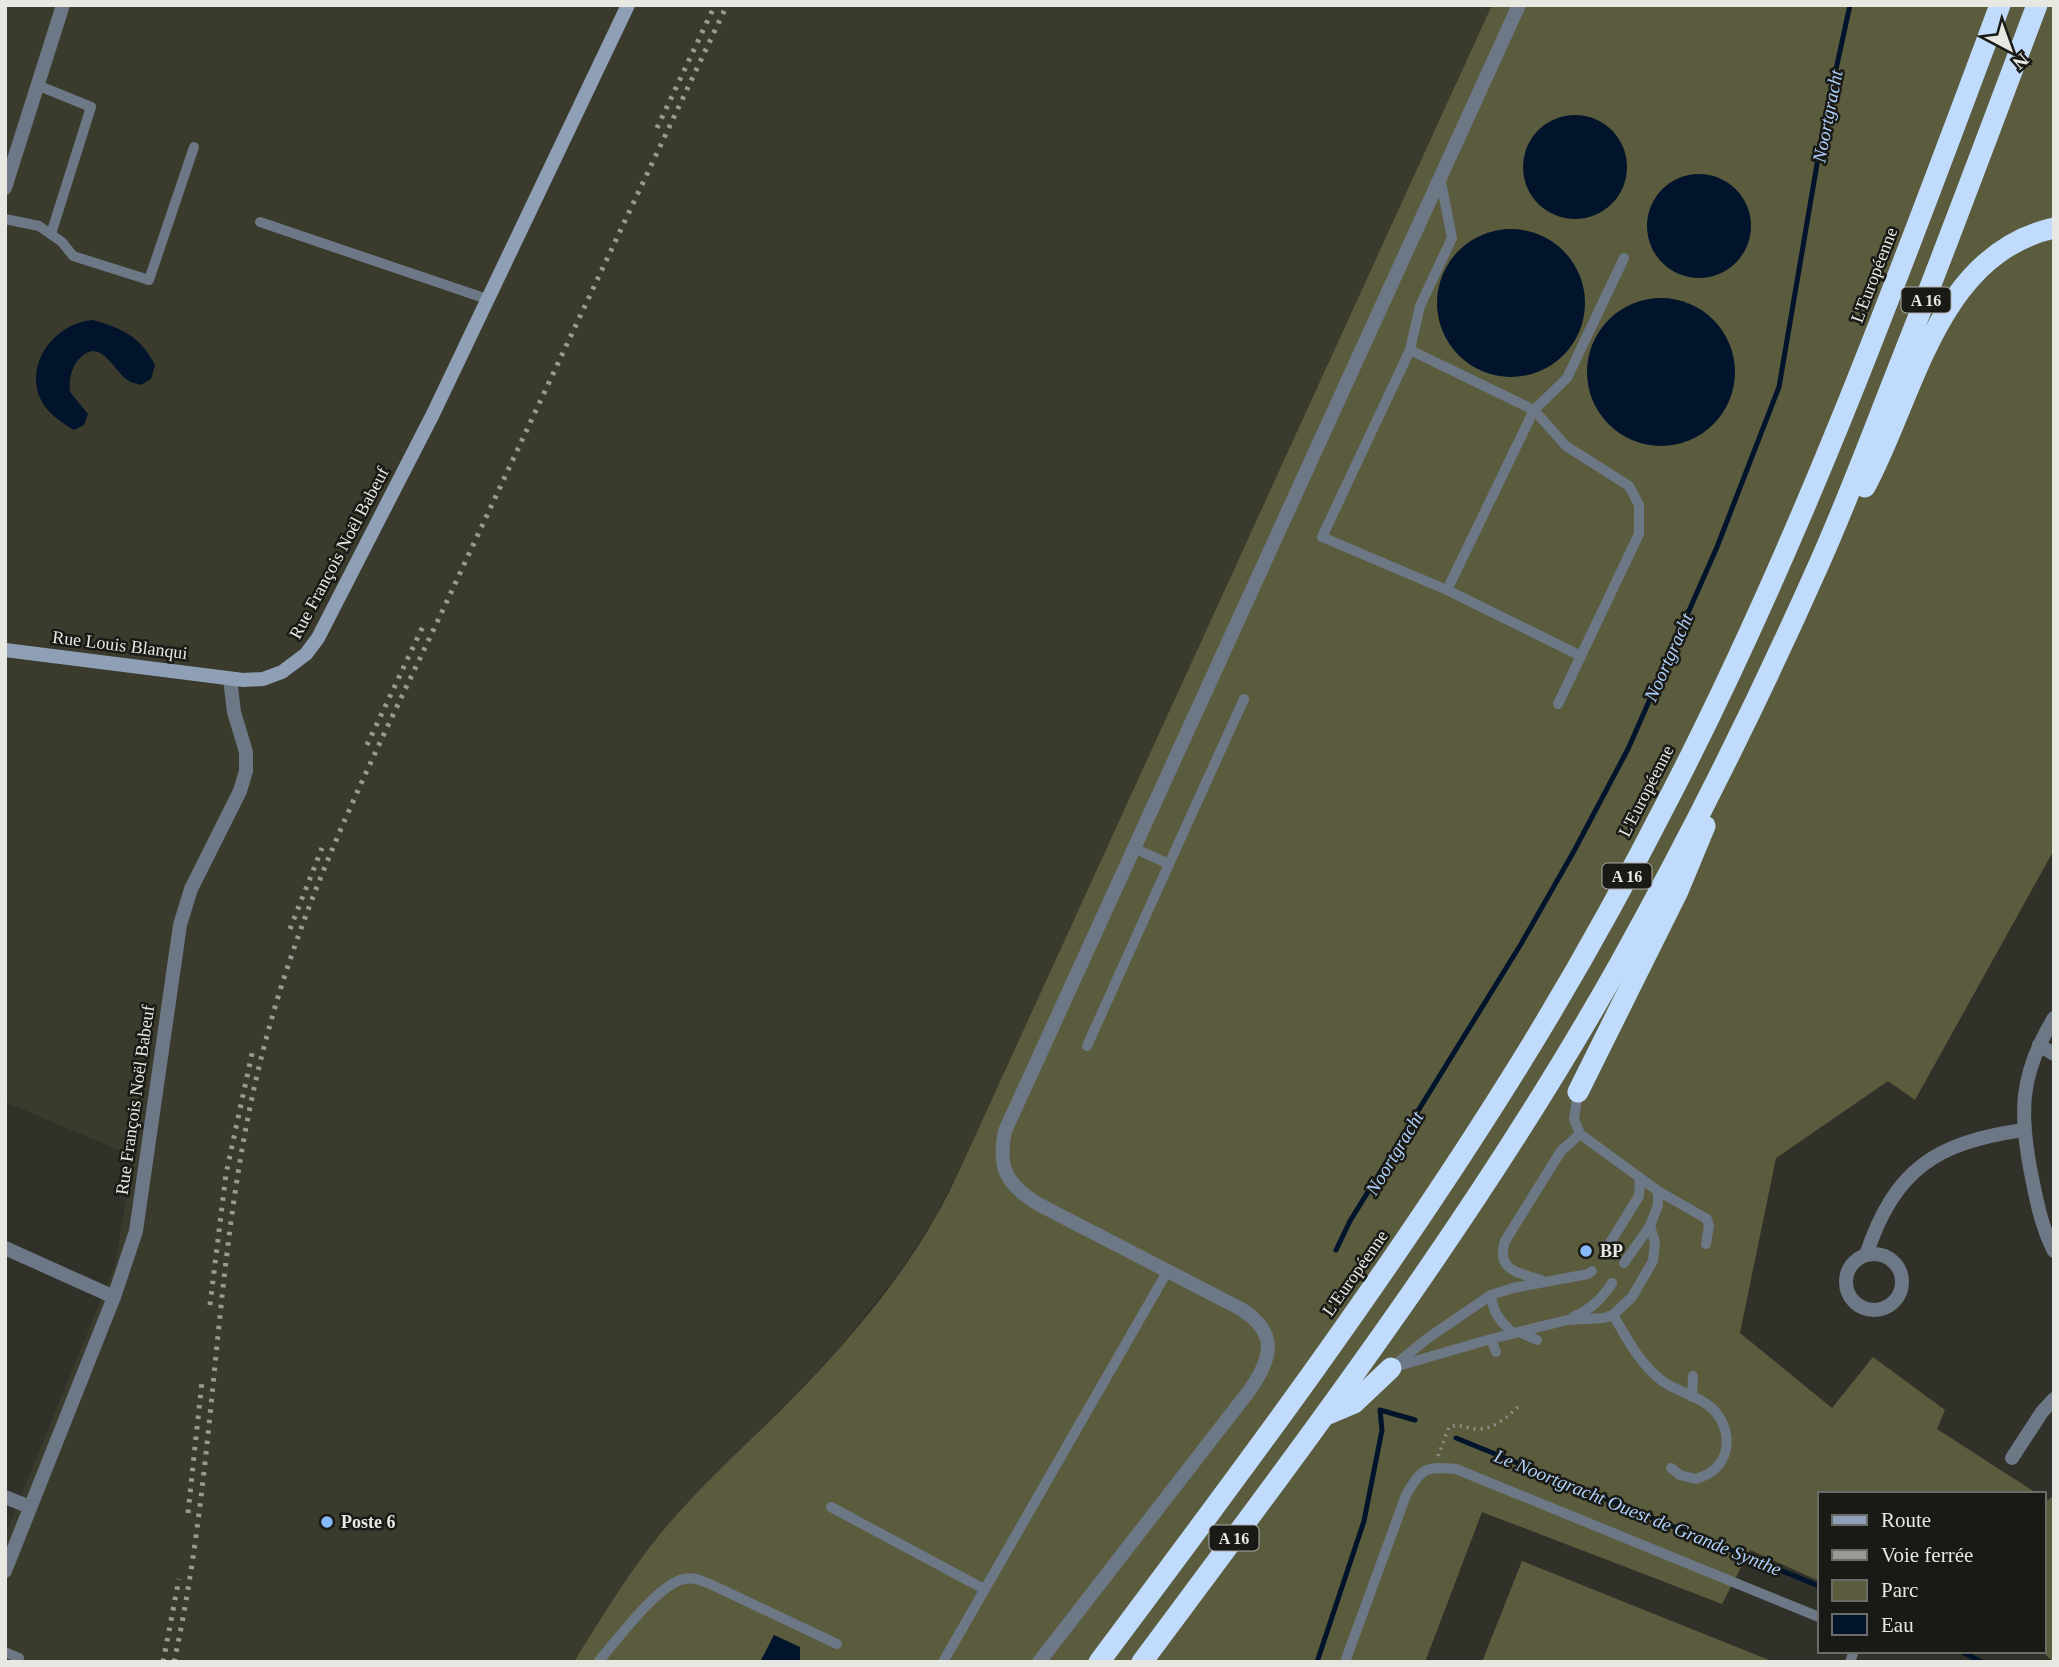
<svg xmlns="http://www.w3.org/2000/svg" width="2059" height="1667" font-family="'Times New Roman',serif">
<style>
.built{fill:#3a3b2c}
.green{fill:#5b5c3e}
.water{fill:#02142c}
.lines{fill:none;stroke-linecap:round;stroke-linejoin:round}
.stream{stroke:#02142c;stroke-width:5}
.path{stroke:#8e8f88;stroke-width:3.5;stroke-dasharray:2 5;stroke-linecap:butt}
.lane{stroke:#6d7886;stroke-width:10}
.street{stroke:#6d7886;stroke-width:14}
.secondary{stroke:#8fa0b6;stroke-width:14}
.highway{stroke:#c1dbfd;stroke-width:21}
.rail{stroke:#999a93;stroke-width:5;stroke-dasharray:3.5 7;stroke-linecap:butt}
.poi-dot{fill:#87bbfb;stroke:#191915;stroke-width:2.5}
.labels{text-anchor:middle;stroke-width:5;stroke-linejoin:round;paint-order:stroke}
.shield{fill:#191915;stroke:#a9aaa4;stroke-width:2}
.shield-label{font-size:16px;font-weight:bold;fill:#e7e8e2}
.street-label{font-size:18px;fill:#e7e8e2;stroke:#191915}
.poi-label{font-size:18px;font-weight:bold;fill:#e7e8e2;stroke:#191915;text-anchor:start}
.water-label{font-size:19px;font-style:italic;fill:#b1d2fc;stroke:#191915}
</style>
<rect width="100%" height="100%" fill="#313129"/>
<polygon class="built" points="5,5 1492,5 966,1156 935,1218 897,1275 845,1341 795,1396 698,1492 651,1546 610,1603 574,1662 5,1662 5,1535 115,1265 133,1156 5,1102"/>
<g class="green">
<path d="M 1492,5 L 2054,5 L 2054,850 L 1915,1100 L 1888,1081 L 1776,1158 L 1740,1333 L 1832,1408 L 1873,1357 L 1945,1410 L 1937,1429 L 2038,1494 L 1819,1494 L 1819,1581 L 1750,1550 L 1722,1604 L 1482,1512 L 1425,1662 L 574,1662 C 598,1623 622,1583 650,1547 C 692,1492 746,1446 794,1397 C 846,1344 898,1283 935,1218 C 947,1198 956,1177 966,1156 Z"/>
<polygon points="2054,1495 2054,1662 2053,1662 2042,1651 2043,1497 2048,1500"/>
<polygon points="1522,1561 1774,1662 1482,1662"/>
</g>
<g class="water">
<circle cx="1575" cy="167" r="52"/>
<circle cx="1699" cy="226" r="52"/>
<circle cx="1511" cy="303" r="74"/>
<circle cx="1661" cy="372" r="74"/>
<path d="M 93,320 C 123,329 140,336 155,365 L 151,379 L 141,385 C 136,383 130,383 126,379 C 112,367 99,336 78,360 C 71,369 69,380 70,392 L 88,414 L 84,425 L 74,430 C 62,423 47,413 41,400 C 24,363 55,323 93,320 Z"/>
<polygon points="774,1635 800,1647 800,1662 760,1662"/>
</g>
<g class="lines">
<g class="stream">
<polyline points="1336,1250 1350,1221 1521,944 1574,851 1628,749 1717,547 1779,387 1823,129 1850,5"/>
<polyline points="1456,1438 1819,1586"/>
<polyline points="1960,1651 1982,1662"/>
<polyline points="1317,1662 1364,1521 1382,1430 1380,1410 1415,1420"/>
</g>
<path class="path" d="M 1438,1456 L 1449,1427 C 1460,1423 1467,1429 1478,1429 C 1495,1429 1508,1416 1519,1406"/>
<g class="lane">
<polyline points="37,85 91,107 51,234"/>
<polyline points="1440,177 1452,238 1420,306 1410,350 1322,537 1447,590"/>
<polyline points="5,219 39,226 62,242 73,256 149,280 194,147"/>
<polyline points="260,222 487,299"/>
<polyline points="1410,350 1534,410 1566,446 1629,486 1639,505 1639,534 1558,704"/>
<polyline points="1581,656 1447,590 1534,410 1567,378 1624,258"/>
<polyline points="1169,864 1244,699"/>
<polyline points="1087,1046 1169,864 1134,848"/>
<polyline points="1658,1191 1707,1219 1709,1226 1706,1244"/>
<polyline points="1605,1251 1639,1196 1640,1178"/>
<polyline points="1624,1263 1650,1226"/>
<path d="M 1541,1280 C 1519,1273 1495,1270 1505,1241 L 1561,1151 L 1580,1134"/>
<path d="M 1491,1295 C 1493,1313 1500,1321 1513,1333"/>
<path d="M 1613,1315 C 1627,1338 1639,1363 1661,1380 C 1674,1390 1691,1394 1705,1403 C 1729,1418 1736,1454 1711,1472 C 1707,1475 1701,1477 1696,1479 L 1680,1475 L 1671,1468"/>
<path d="M 1573,1317 C 1591,1309 1601,1300 1612,1283"/>
<polyline points="1519,1332 1537,1340"/>
<polyline points="1491,1339 1496,1352"/>
<polyline points="1396,1364 1428,1338 1491,1295 1513,1288 1588,1274 1592,1271"/>
<polyline points="1391,1368 1491,1339 1567,1320 1604,1318 1613,1315 1632,1297 1653,1261 1655,1242 1650,1226 1658,1205 1658,1191 1580,1134 1574,1119 1578,1092"/>
<polyline points="1692,1397 1693,1376"/>
<polyline points="831,1507 984,1589"/>
<polyline points="5,1652 19,1658 17,1662"/>
<path d="M 598,1662 C 616,1641 658,1584 684,1579 C 693,1577 701,1580 710,1584 L 837,1644"/>
<polyline points="943,1662 1167,1272"/>
<path d="M 1345,1662 L 1406,1495 C 1422,1468 1425,1466 1456,1469 L 1819,1617"/>
<polyline points="1850,1662 1854,1651"/>
</g>
<g class="street">
<polyline points="5,188 63,5"/>
<path d="M 2054,1018 C 2019,1075 2019,1115 2032,1178 C 2037,1203 2042,1228 2054,1251"/>
<polyline points="2039,1045 2054,1054"/>
<polyline points="5,1248 114,1297"/>
<circle cx="1874" cy="1282" r="28"/>
<path d="M 1866,1255 C 1895,1169 1935,1143 2023,1130"/>
<polyline points="2012,1458 2042,1412 2054,1399"/>
<polyline points="5,1497 30,1507"/>
<polyline points="5,1571 114,1297 136,1231 180,925 191,889 240,791 246,771 246,752 234,712 230,679"/>
<path d="M 1039,1662 L 1249,1391 C 1272,1359 1279,1333 1241,1309 L 1038,1204 C 1007,1185 997,1168 1005,1131 L 1519,5"/>
</g>
<polyline class="secondary" points="5,650 243,680 263,679 282,672 306,654 318,638 433,414 628,5"/>
<g class="highway">
<path d="M 1865,487 C 1914,397 1936,254 2054,228"/>
<polyline points="1578,1092 1678,891 1705,826"/>
<polyline points="1328,1414 1354,1403 1391,1368"/>
<path d="M 1099,1662 C 1242,1471 1385,1280 1511,1078 C 1568,987 1621,892 1670,796 C 1801,542 1900,273 2000,5"/>
<path d="M 1142,1662 C 1310,1436 1482,1210 1620,963 C 1692,834 1759,699 1819,564 C 1849,497 1874,429 1901,361 C 1948,243 1992,124 2037,5"/>
</g>
<g class="rail">
<polyline points="657,128 715,5"/>
<polyline points="367,745 425,622"/>
<polyline points="290,929 322,848"/>
<polyline points="210,1305 226,1174 253,1049"/>
<polyline points="188,1513 202,1381"/>
<polyline points="163,1662 179,1579"/>
<path d="M 174,1662 C 220,1454 211,1238 268,1032 C 309,880 382,740 448,599 C 540,401 633,203 727,5"/>
</g>
</g>
<g class="poi-dot">
<circle cx="1586" cy="1251" r="7"/>
<circle cx="327" cy="1522" r="7"/>
</g>
<g class="labels">
<g class="shield">
<rect x="1901.5" y="287.5" width="49" height="25" rx="5"/>
<rect x="1602.5" y="863.5" width="49" height="25" rx="5"/>
<rect x="1209.5" y="1525.5" width="49" height="25" rx="5"/>
</g>
<g class="shield-label">
<text x="1926" y="306">A 16</text>
<text x="1627" y="882">A 16</text>
<text x="1234" y="1544">A 16</text>
</g>
<g class="street-label">
<text transform="translate(1874 275) rotate(-69)" y="6">L'Européenne</text>
<text transform="translate(339 553) rotate(-62)" y="6">Rue François Noël Babeuf</text>
<text transform="translate(120 645) rotate(7)" y="6">Rue Louis Blanqui</text>
<text transform="translate(1646 791) rotate(-63)" y="6">L'Européenne</text>
<text transform="translate(135 1100) rotate(-82)" y="6">Rue François Noël Babeuf</text>
<text transform="translate(1355 1273) rotate(-55)" y="6">L'Européenne</text>
</g>
<g class="poi-label">
<text x="1600" y="1257">BP</text>
<text x="341" y="1528">Poste 6</text>
</g>
<g class="water-label">
<text transform="translate(1827 116) rotate(-79)" y="7">Noortgracht</text>
<text transform="translate(1668 657) rotate(-66)" y="7">Noortgracht</text>
<text transform="translate(1394 1153) rotate(-59)" y="7">Noortgracht</text>
<text transform="translate(1638 1512) rotate(22)" y="7">Le Noortgracht Ouest de Grande Synthe</text>
</g>
</g>
<rect width="2059" height="1667" fill="none" stroke="#e7e8e2" stroke-width="14"/>
<rect x="1818" y="1492" width="228" height="161" fill="#191915" stroke="#6b6c67" stroke-width="2"/>
<rect x="1832" y="1515" width="35" height="10" fill="#8fa0b6" stroke="#6b6c67" stroke-width="2"/>
<text x="1881" y="1527" font-size="21" fill="#e7e8e2">Route</text>
<rect x="1832" y="1550" width="35" height="10" fill="#999a93" stroke="#6b6c67" stroke-width="2"/>
<text x="1881" y="1562" font-size="21" fill="#e7e8e2">Voie ferrée</text>
<rect x="1832" y="1580" width="35" height="21" fill="#5b5c3e" stroke="#6b6c67" stroke-width="2"/>
<text x="1881" y="1597" font-size="21" fill="#e7e8e2">Parc</text>
<rect x="1832" y="1614" width="35" height="21" fill="#02142c" stroke="#6b6c67" stroke-width="2"/>
<text x="1881" y="1632" font-size="21" fill="#e7e8e2">Eau</text>
<g transform="translate(2010 49) rotate(139)" stroke="#191915" stroke-width="5" paint-order="stroke">
<path d="M0-5L12 26L0 18L-12 26Z" fill="#e7e8e2"/>
<text y="-10" font-size="19" font-weight="bold" text-anchor="middle" fill="#e7e8e2">N</text>
</g>
</svg>
